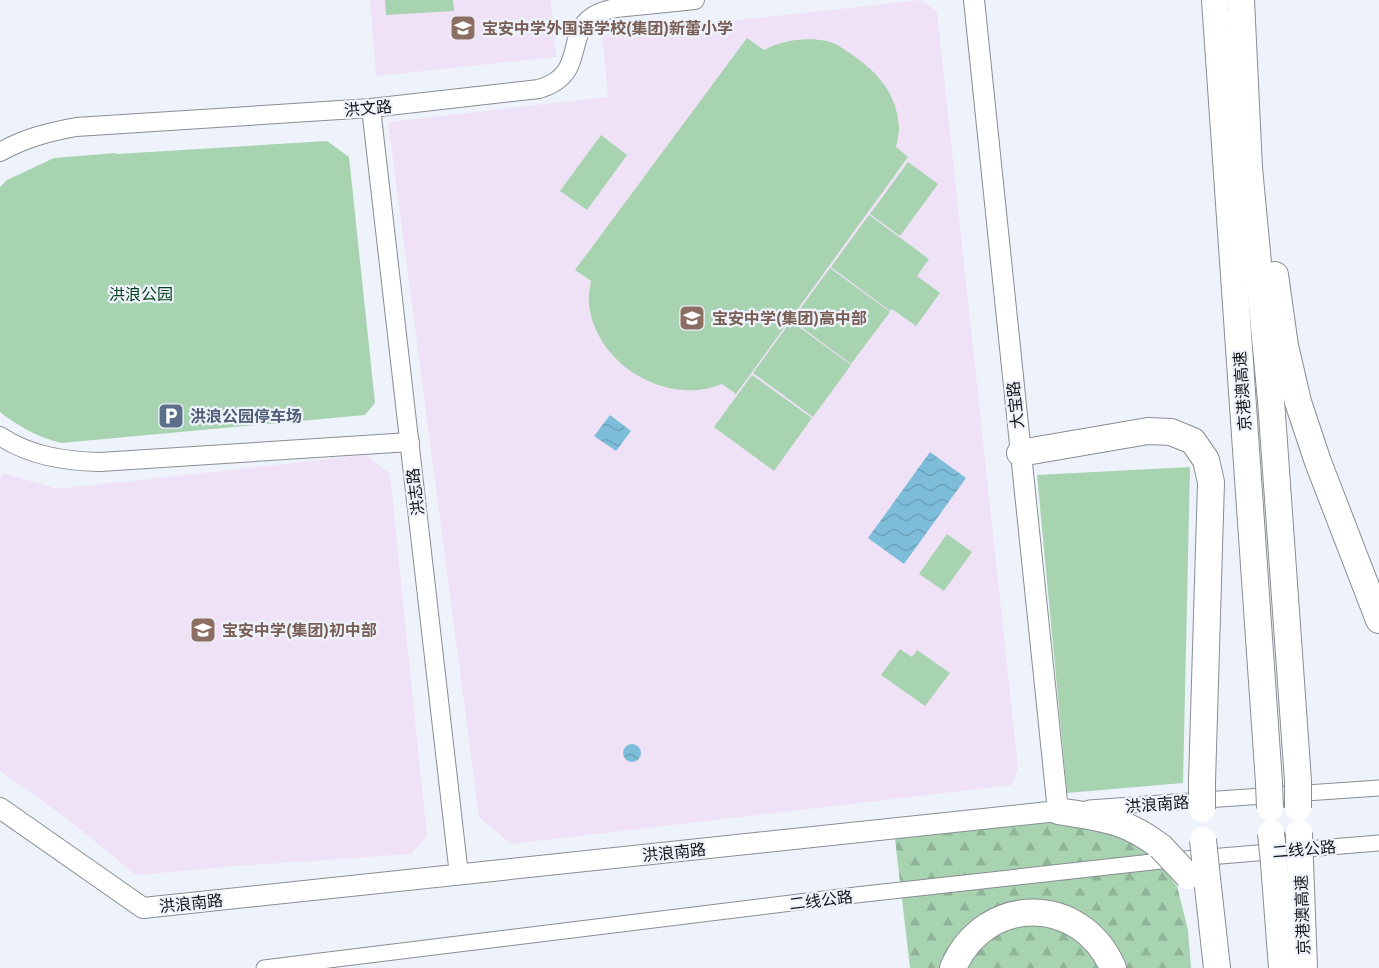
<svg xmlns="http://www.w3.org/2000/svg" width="1379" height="968" font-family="Ubuntu,'Noto Sans SC',sans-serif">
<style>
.education{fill:#f0e2f6}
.green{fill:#a8d3b1}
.forest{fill:url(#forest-firs)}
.water{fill:url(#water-waves)}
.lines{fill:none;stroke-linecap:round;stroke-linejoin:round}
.minor-casing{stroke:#898d94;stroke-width:17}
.tertiary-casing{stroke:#898d94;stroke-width:20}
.secondary-casing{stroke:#898d94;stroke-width:22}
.motorway-casing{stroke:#898d94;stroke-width:28}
.minor{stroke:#fff;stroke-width:15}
.tertiary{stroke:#fff;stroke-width:18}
.secondary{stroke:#fff;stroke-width:20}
.motorway{stroke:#fff;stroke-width:26}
.motorway-bridge-casing{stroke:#898d94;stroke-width:28;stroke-linecap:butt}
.motorway-bridge{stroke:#fff;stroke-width:26}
.labels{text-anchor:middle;stroke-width:4.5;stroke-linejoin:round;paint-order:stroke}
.education-label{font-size:16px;font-weight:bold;fill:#785e54;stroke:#eef2fa;text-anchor:start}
.street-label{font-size:16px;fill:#151719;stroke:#eef2fa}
.park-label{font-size:16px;fill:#06411d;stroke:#eef2fa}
.service-label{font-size:16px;font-weight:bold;fill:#4e5e75;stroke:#eef2fa;text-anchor:start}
</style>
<defs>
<pattern id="forest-firs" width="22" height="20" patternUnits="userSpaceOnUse" patternTransform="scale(1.5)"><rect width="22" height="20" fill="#a8d3b1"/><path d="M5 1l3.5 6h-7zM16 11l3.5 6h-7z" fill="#90b498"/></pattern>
<pattern id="water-waves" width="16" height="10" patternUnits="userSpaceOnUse" patternTransform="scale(1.5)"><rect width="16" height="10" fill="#7dbdd9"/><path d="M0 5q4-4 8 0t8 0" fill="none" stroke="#6ba2ba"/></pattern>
</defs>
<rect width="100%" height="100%" fill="#eef2fa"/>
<g class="education">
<polygon points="370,0 551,0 556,57 376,76"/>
<polygon points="921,0 937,11 1018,767 1012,785 511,844 479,817 388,122 608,97 602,35"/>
<polygon points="366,455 390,474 427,836 411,854 237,866 136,875 65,817 0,771 0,478 3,473 58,489"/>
</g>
<g class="green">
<polygon points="385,0 453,0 454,11 386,15"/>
<path d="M 747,38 L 764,50 C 783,40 805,37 827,41 C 836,43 844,49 851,54 C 878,72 898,95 899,129 C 899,135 897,141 896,147 L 908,157 L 736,394 L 722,384 C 667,407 595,364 589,304 C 588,297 590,288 591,281 L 575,270 Z"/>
<polygon points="601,135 627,155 587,210 560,191"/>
<path d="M 327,141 L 349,157 L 375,403 L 365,415 L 61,443 C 38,437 19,427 0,412 L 0,187 L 7,180 L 54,158 L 116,153 L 117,154 Z"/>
<polygon points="908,162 938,184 900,236 870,214"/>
<polygon points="869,215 929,259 917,276 940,293 916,326 892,309 890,311 831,267"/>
<polygon points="830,268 890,312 851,364 792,320"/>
<polygon points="791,321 851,365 813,417 753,373"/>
<polygon points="752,375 812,418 774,471 714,427"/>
<polygon points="1190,467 1183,783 1067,793 1037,475"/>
<polygon points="947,534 972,552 944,591 919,574"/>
<polygon points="900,649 912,657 917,650 950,673 925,706 881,675"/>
</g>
<polygon class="forest" points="1060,817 1125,832 1151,853 1177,886 1188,930 1191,968 910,968 895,839"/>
<g class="water">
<polygon points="610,415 631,431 616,451 594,436"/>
<polygon points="930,452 966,478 904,564 868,538"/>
<circle cx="632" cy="753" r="9"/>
</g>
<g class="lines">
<g class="minor-casing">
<g id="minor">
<polyline points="1089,808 1379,788"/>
<polyline points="264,968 856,895 1161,861 1379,843"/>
</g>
</g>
<g class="tertiary-casing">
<g id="tertiary">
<polyline points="371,108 459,875"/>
<path d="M 0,152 C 25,138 49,132 76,127 L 371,108 L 539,89 C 597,72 552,19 616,8 L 695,0"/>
<path d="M 0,436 C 30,456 64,461 100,462 L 410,442"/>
</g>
</g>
<g class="secondary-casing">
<polyline id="secondary" points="0,808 143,908 1058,811 974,0"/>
</g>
<g class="motorway-casing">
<g id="motorway">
<polyline points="1215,0 1269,783"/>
<polyline points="1241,0 1249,168 1271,400 1298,781"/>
<polyline points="1275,275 1285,346 1298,402 1318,462 1379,620"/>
<polyline points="1020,453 1148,431 1171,432 1193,441 1206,460 1211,482 1202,782"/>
<path d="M 1058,811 C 1101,818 1125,819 1161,847"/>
<polyline points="1300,862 1304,968"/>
<polyline points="1274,863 1282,968"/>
<polyline points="1206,869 1217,968"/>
<path d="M 953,968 C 985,894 1081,894 1113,968"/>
</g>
</g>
<use href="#minor" class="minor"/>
<use href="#tertiary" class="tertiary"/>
<use href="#secondary" class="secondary"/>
<use href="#motorway" class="motorway"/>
<g class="motorway-bridge-casing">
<g id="motorway-bridge">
<polyline points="1298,781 1298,808"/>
<polyline points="1269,783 1270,808"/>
<polyline points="1202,809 1202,782"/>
<polyline points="1271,833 1274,863"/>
<polyline points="1299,833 1300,862"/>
<polyline points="1203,840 1206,869"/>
<polyline points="1161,847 1188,876"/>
</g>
</g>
<use href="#motorway-bridge" class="motorway-bridge"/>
</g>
<defs>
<g id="school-square" transform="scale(1.35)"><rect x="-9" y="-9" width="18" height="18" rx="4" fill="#8d6e63" stroke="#eef2fa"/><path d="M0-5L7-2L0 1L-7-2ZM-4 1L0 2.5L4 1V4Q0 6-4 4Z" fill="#fff"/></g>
<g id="parking-square" transform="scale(1.35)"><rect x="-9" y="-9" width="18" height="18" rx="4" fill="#5c6f8a" stroke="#eef2fa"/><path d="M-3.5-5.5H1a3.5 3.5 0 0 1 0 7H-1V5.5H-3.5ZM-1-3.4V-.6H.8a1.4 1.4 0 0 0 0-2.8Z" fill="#fff"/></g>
</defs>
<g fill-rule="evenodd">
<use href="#school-square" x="463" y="28"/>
<use href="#school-square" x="692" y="318"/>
<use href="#parking-square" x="171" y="416"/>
<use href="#school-square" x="203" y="630"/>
</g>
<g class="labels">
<g class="education-label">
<text x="482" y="34">宝安中学外国语学校(集团)新蕾小学</text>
<text x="712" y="324">宝安中学(集团)高中部</text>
<text x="222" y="636">宝安中学(集团)初中部</text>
</g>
<g class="street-label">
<text transform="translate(368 108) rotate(-5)" y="6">洪文路</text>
<text transform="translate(1242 391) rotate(-94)" y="6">京港澳高速</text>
<text transform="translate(1015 405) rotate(-96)" y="6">大宝路</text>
<text transform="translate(415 492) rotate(-97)" y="6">洪志路</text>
<text transform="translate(1157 804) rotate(-4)" y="6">洪浪南路</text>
<text transform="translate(1304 849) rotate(-5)" y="6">二线公路</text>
<text transform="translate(674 852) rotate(-6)" y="6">洪浪南路</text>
<text transform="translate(821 900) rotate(-7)" y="6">二线公路</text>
<text transform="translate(191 903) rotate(-6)" y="6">洪浪南路</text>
<text transform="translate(1302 915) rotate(-92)" y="6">京港澳高速</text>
</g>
<g class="park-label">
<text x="141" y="300">洪浪公园</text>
</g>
<g class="service-label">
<text x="190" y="422">洪浪公园停车场</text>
</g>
</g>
</svg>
